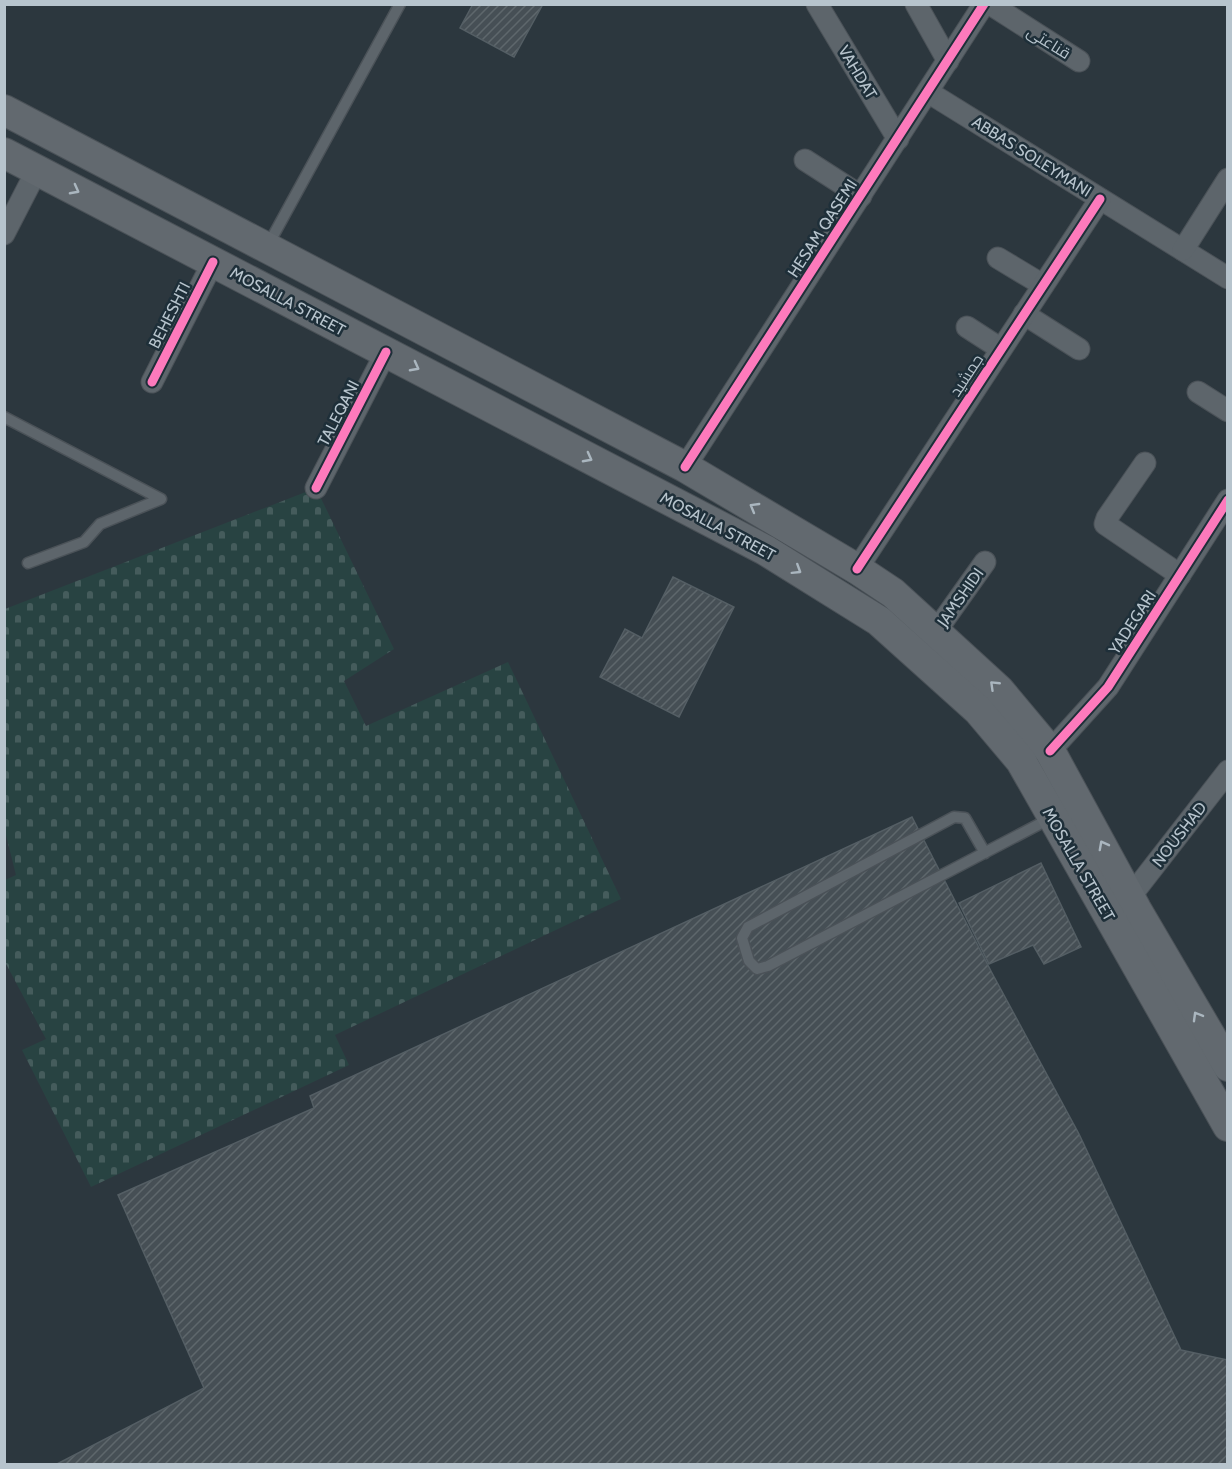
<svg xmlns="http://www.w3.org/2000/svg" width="1232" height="1469" font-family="Cabin,Cairo,sans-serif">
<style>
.cemetery{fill:url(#cemetery-stones)}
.building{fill:url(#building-hatch);stroke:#545e64;stroke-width:1.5}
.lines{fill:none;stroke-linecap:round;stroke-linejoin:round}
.service-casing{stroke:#4b5258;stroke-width:13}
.minor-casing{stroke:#4b5258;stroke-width:23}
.secondary-casing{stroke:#4b5258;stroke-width:32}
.service{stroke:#5d656b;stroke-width:10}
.minor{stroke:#5d656b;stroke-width:21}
.secondary{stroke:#62696f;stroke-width:30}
.cycleway-casing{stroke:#1e2f39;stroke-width:13}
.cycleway{stroke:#fd7abc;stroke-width:9}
.oneway{stroke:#aab6bf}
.labels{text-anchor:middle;stroke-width:5;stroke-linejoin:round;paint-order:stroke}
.street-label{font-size:16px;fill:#b7c4cd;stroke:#1e2f39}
</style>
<defs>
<pattern id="cemetery-stones" width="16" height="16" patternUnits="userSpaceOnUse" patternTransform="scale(1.5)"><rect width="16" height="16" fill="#284342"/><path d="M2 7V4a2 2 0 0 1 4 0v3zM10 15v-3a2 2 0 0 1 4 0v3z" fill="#455c5c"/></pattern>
<pattern id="building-hatch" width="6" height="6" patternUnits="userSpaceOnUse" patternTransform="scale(1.5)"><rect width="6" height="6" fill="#464f55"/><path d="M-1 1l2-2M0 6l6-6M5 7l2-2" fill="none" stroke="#5e676c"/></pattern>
</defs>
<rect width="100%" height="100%" fill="#2c373e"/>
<polygon class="cemetery" points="316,488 394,649 344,681 366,726 508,662 621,899 335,1035 349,1065 91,1187 22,1050 46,1039 5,962 5,880 16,875 5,831 5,609"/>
<g class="building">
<polygon points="473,4 543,4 514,57 460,28"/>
<polygon points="673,577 734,607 679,717 600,677 625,629 642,638"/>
<polygon points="912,817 992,973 1079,1134 1181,1350 1228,1360 1228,1464 57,1464 204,1388 118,1195 314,1108 310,1096"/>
<polygon points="1041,863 1081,947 1044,964 1033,945 989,964 959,903"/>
</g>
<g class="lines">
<g class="service-casing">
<g id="service">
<polyline points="267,247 400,4"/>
<polyline points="4,417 161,499 100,524 84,542 28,563"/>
<polyline points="985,853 965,818 954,817 748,927 742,938 749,961 757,969 768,966 1051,818"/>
</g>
</g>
<g class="minor-casing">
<g id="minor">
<polyline points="817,4 898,139"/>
<polyline points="916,4 948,61"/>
<polyline points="990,4 1079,61"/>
<polyline points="928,92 1228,278"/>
<polyline points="805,160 861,196"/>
<polyline points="4,234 37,170"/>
<polyline points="1183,250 1228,179"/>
<polyline points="998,258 1043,285"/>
<polyline points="1024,314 1079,349"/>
<polyline points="967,327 1001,349"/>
<polyline points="152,382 213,262"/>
<polyline points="1198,392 1228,411"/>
<polyline points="1145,463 1107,518 1105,524 1180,575"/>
<polyline points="685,467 984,4"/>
<polyline points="316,488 386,352"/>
<polyline points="857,569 1100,199"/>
<polyline points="936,631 985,562"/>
<polyline points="1050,751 1108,687 1228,500"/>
<polyline points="1130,897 1228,771"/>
</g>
</g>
<g class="secondary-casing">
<g id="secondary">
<polyline points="4,110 685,467 857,569 893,593 999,690 1050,751 1136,909 1228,1066"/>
<polyline points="4,153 765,550 879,621 978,710 1021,761 1228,1126"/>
</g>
</g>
<use href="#service" class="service"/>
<use href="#minor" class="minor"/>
<use href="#secondary" class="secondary"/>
<g class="cycleway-casing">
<g id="cycleway">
<polyline points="152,382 213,262"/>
<polyline points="685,467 984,4"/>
<polyline points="316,488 386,352"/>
<polyline points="857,569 1100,199"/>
<polyline points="1050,751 1108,687 1228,500"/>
</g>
</g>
<use href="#cycleway" class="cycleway"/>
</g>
<defs><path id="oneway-chevron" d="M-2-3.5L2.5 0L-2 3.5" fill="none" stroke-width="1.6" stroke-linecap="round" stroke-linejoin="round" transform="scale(1.5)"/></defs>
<g class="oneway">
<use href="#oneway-chevron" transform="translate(75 190) rotate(28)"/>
<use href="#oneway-chevron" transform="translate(415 367) rotate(28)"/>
<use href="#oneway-chevron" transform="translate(588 458) rotate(28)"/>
<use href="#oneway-chevron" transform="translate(754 507) rotate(-150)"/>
<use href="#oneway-chevron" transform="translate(797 570) rotate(32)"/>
<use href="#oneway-chevron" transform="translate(994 685) rotate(-136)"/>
<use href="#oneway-chevron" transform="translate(1103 845) rotate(-118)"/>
<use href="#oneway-chevron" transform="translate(1197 1016) rotate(-120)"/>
</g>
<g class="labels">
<g class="street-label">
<text transform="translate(1049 42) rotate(32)" y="6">قناعتی</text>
<text transform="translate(858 72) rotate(59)" y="6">VAHDAT</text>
<text transform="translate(1032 156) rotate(32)" y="6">ABBAS SOLEYMANI</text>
<text transform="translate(822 228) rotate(-57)" y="6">HESAM QASEMI</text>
<text transform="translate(288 301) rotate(28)" y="6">MOSALLA STREET</text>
<text transform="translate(169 315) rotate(-63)" y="6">BEHESHTI</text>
<text transform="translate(966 375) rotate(-57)" y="6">جمشید</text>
<text transform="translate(338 413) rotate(-63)" y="6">TALEQANI</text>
<text transform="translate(718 526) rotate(28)" y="6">MOSALLA STREET</text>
<text transform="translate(960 597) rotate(-55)" y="6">JAMSHIDI</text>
<text transform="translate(1132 622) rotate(-57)" y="6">YADEGARI</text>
<text transform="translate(1179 834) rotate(-52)" y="6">NOUSHAD</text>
<text transform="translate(1079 864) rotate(60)" y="6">MOSALLA STREET</text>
</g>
</g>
<rect width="1232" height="1469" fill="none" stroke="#b7c4cd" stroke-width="12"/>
</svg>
